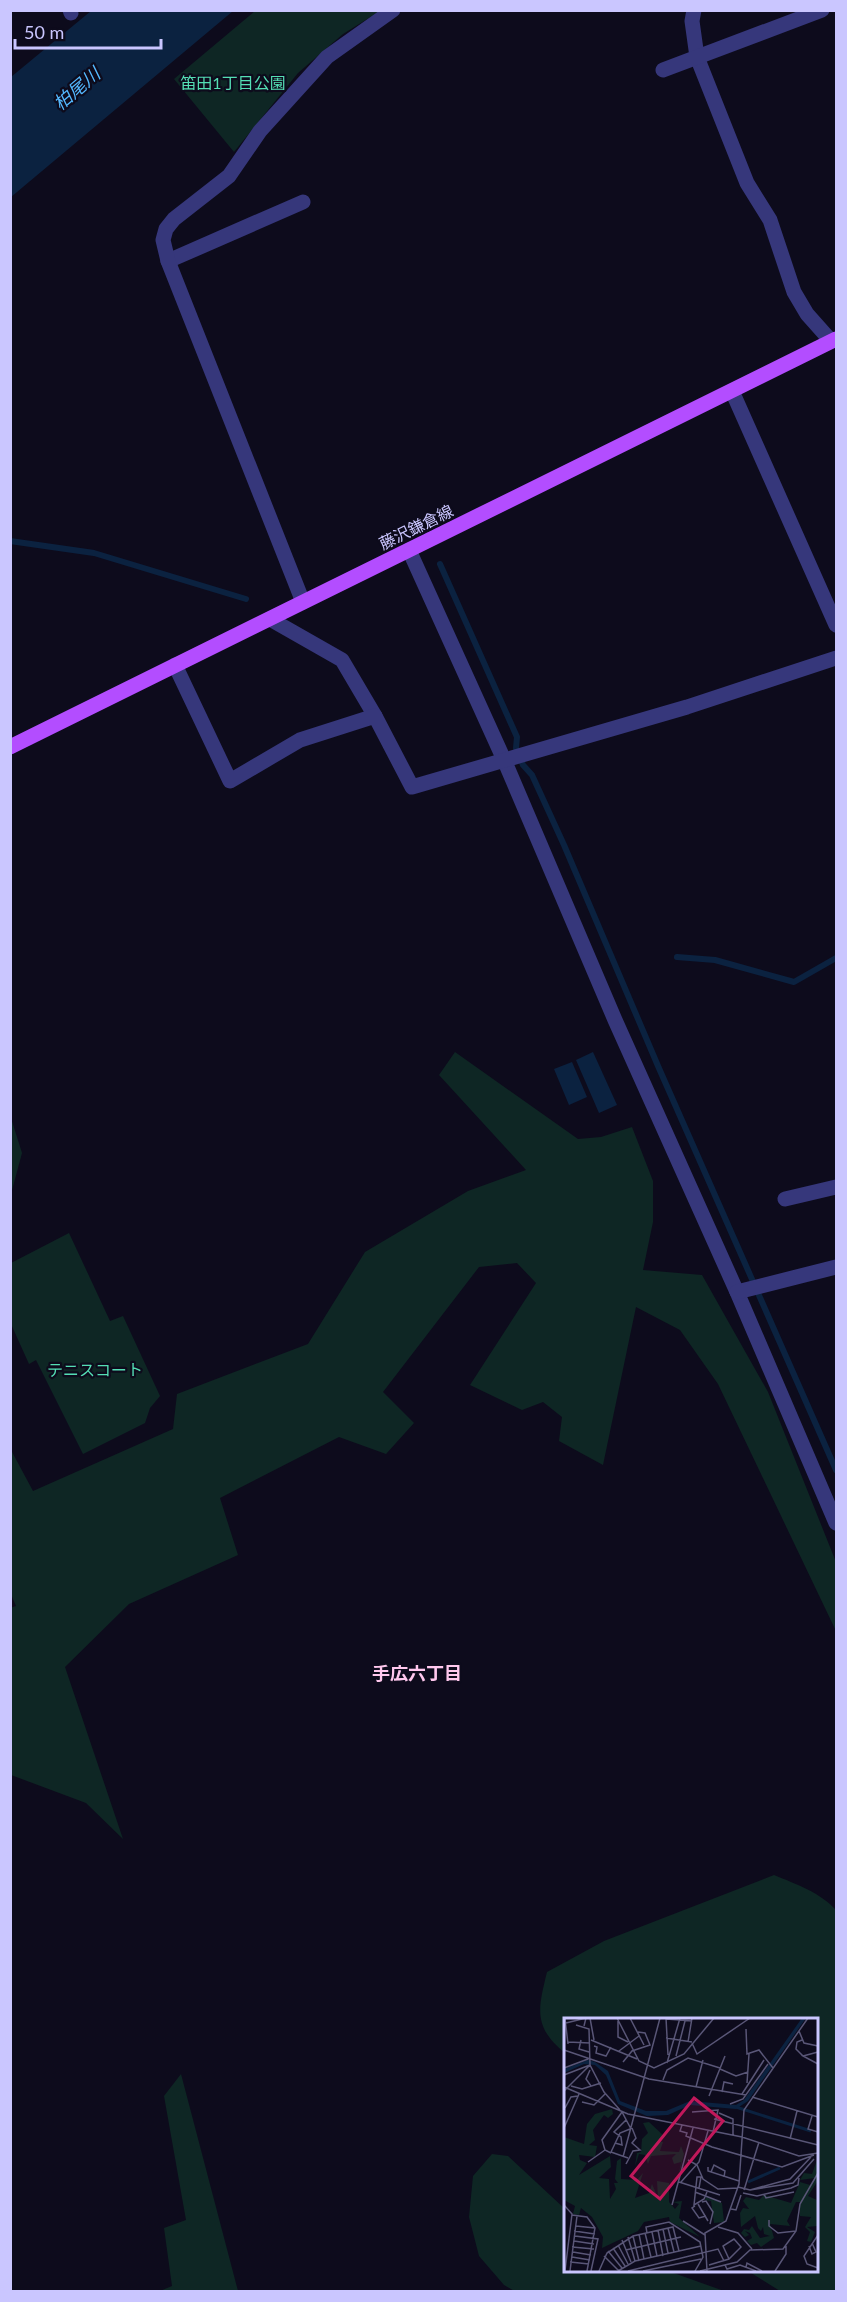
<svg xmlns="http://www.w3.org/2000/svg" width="847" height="2302" font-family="Lato,'Noto Sans JP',sans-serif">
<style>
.green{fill:#0e2624}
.water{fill:#0b2240}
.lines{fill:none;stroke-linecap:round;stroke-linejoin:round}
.stream{stroke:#0b2240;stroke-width:6}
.minor{stroke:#36377b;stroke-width:15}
.major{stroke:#b34dff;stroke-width:15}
.labels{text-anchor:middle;stroke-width:4.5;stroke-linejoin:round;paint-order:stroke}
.park-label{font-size:16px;fill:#54deb4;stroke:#0d0b1c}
.street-label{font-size:16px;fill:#cac6ff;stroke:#0d0b1c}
.water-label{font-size:18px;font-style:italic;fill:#54b9ff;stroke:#0d0b1c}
.neighbourhood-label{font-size:18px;font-weight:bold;fill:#ffc8ee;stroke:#0d0b1c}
.inset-river{fill:none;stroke:#0b2240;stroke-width:3}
.inset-road{fill:none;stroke:#595677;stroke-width:1.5}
.view{fill:#c2185b;fill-opacity:0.15;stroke:#c2185b;stroke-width:3}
.inset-edge{fill:none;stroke:#cac6ff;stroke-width:3}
</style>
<rect width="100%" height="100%" fill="#0d0b1c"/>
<g class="green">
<polygon points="255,11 380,11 343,34 298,73 234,152 174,79"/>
<polygon points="455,1052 578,1139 601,1137 632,1127 653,1181 653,1222 643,1270 702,1275 768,1392 836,1562 836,1631 718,1384 680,1330 636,1307 603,1465 559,1441 562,1417 543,1402 522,1410 470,1385 536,1283 517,1263 479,1267 383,1392 414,1423 386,1454 339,1437 220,1498 238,1555 129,1604 65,1667 123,1839 86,1803 11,1775 10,1608 16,1606 10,1592 11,1450 33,1491 173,1429 177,1394 308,1344 365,1252 468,1191 526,1170 439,1075"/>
<polygon points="11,1118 22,1153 11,1194 10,1118"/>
<polygon points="69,1233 110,1321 123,1316 160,1396 150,1408 145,1423 83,1454 36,1360 29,1364 11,1324 11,1263"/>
<path d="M 774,1875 C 796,1884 821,1893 836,1910 L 836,2291 L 780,2291 L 748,2271 L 816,2270 L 816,2020 L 565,2020 L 565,2053 C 533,2027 538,2009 547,1972 L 604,1941 Z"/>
<polygon points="181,2074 238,2291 160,2291 172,2286 164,2228 186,2220 164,2096"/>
<polygon points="492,2154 508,2156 565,2209 565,2270 668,2271 724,2291 516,2292 504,2285 479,2256 469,2217 473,2176"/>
</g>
<g class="water">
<polygon points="91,11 233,11 11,197 11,77"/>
<polygon points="593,1052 617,1105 599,1113 576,1060"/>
<polygon points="572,1062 587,1097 569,1105 554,1069"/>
</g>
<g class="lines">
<g class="stream">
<polyline points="10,541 94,553 246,599"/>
<polyline points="440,564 517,737 516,748 523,765 532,775 564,845 658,1066 836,1470"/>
<polyline points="677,957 715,960 794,982 836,958"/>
</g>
<g class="minor">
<polyline points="70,10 71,13"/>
<polyline points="694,10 692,21 697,57 747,183 770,220 794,292 807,314 831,341"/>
<polyline points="663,70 822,10"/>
<polyline points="168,261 303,202"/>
<polyline points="732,391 836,625"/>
<polyline points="409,550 505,762 615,1020 737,1292 836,1523"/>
<polyline points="303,602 168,261 163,240 166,229 174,219 229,176 260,131 327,57 393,10"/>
<polyline points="270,619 342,660 375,716"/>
<polyline points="175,665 230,781 300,740 375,716 412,787 687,707 836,658"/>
<polyline points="785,1199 836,1187"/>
<polyline points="737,1292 836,1267"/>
</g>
<polyline class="major" points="10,747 836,339"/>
</g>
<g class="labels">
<g class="park-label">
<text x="233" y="89">笛田1丁目公園</text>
<text x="95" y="1376">テニスコート</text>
</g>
<g class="street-label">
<text transform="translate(416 527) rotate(-26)" y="6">藤沢鎌倉線</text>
</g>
<g class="water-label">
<text transform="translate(77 89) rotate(-40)" y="6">柏尾川</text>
</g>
<g class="neighbourhood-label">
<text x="417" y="1680">手広六丁目</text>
</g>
</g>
<g transform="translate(564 2018)">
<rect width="254" height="254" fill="#0d0b1c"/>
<path d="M 48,91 L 49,96 L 44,100 L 40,97 L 29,112 L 31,122 L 25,127 L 33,128 L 31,139 L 15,137 L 16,142 L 23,145 L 15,157 L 46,138 L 47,149 L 35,160 L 45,161 L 46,181 L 52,171 L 50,165 L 54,165 L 51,161 L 53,143 L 57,140 L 57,161 L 73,162 L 79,155 L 71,180 L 85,175 L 88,166 L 94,180 L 93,163 L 105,165 L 105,184 L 111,191 L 115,186 L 109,184 L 118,183 L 115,200 L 136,219 L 106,204 L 105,199 L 80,204 L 74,213 L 38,230 L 39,219 L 28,199 L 17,190 L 15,197 L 9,196 L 11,188 L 0,182 L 0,119 L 20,126 L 23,106 L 31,96 ZM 85,104 L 100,118 L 95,123 L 99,124 L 96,133 L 115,134 L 117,128 L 120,136 L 114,161 L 117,144 L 110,146 L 108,140 L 112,136 L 87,138 L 84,146 L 81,137 L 75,136 L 71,148 L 73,135 L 66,137 L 77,134 L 78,121 L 84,115 L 79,105 ZM 253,142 L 253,164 L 244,178 L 253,182 L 253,208 L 243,209 L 251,214 L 247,224 L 243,223 L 246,214 L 241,209 L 247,199 L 236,198 L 236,184 L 232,184 L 223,203 L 226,208 L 206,206 L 210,220 L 197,229 L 193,225 L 187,227 L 183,223 L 188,220 L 186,215 L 181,213 L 185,217 L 181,219 L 177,215 L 180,211 L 185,212 L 188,208 L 196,220 L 206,218 L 200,216 L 199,209 L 197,213 L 194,210 L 191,198 L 177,209 L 176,195 L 179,190 L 185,191 L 179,183 L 182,179 L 195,182 L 200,177 L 227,185 L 236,164 L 246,167 L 251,160 L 236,162 L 240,155 L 248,156 ZM 142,179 L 158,185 L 160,204 L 150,205 L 147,183 L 141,182 Z" fill="#0e2624"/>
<path d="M 238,0 L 242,0 L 184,83 L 172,91 L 126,87 L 104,97 L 83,98 L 54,86 L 42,57 L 31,47 L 20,46 L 0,55 L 0,51 L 24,42 L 31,44 L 44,53 L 56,83 L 82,93 L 102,93 L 126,83 L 172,87 L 180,82 Z" fill="#0b2240"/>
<path class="inset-river" d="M 172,89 L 247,113M 184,164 L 216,150"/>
<path class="inset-road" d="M 1,0 L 4,26M 26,0 L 30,22M 53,0 L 75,43 L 90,50 L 120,36 L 150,0M 66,0 L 80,27M 102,0 L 104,37M 102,1 L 128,3M 54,3 L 54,19 L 64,24M 2,5 L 22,0 L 20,8M 12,7 L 25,11 L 26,47 L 40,74 L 56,92M 182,11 L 183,36 L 195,32 L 209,50M 235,13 L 240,25 L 254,28M 102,20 L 128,24M 17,22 L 15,31 L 25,34M 27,22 L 73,41M 238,22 L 233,24 L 232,31 L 239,38M 4,24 L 26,25M 124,24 L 128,0M 128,25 L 133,36 L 186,0M 30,28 L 33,29 L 32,35 L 42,38 L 47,29M 0,32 L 85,61 L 182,77M 55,33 L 75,18M 254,34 L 239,38 L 254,46M 112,38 L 121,3M 59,44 L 68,33 L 86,27 L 81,15 L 74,14M 103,45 L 116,0M 0,50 L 24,41M 156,51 L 172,58 L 184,54M 26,52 L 22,61 L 27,68M 0,57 L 26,47M 99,62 L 103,52 L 124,40 L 156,50M 183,65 L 185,36M 7,68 L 18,71 L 37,65M 0,69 L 64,96 L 178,119 L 235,138 L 254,135M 132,69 L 139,42M 0,73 L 26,47M 158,74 L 160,64 L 169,66M 178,76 L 200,42M 145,78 L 161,38M 188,79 L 254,99M 18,84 L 30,87 L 41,76M 166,86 L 179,81 L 204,46M 1,90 L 7,79 L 14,78M 128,94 L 154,92 L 149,114M 155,95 L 169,101 L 169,118M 70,98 L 96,0M 248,98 L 244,111 L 254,114M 150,101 L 254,127M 118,107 L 116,113 L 123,115 L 122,118 L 148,129 L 218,149 L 250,137M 0,110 L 15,76M 226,121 L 233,93M 51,125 L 58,127 L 57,119 L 50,114 L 62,102M 47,135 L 41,132 L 38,122 L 58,94 L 67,111M 59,139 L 70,98M 64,140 L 47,134 L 56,115 L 66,111M 124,142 L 133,147 L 139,161 L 154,171 L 174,170M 24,144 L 41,132M 62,146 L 69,133 L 76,132 L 68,125 L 72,120 L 68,110M 144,149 L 144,153 L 175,163M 147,154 L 150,147 L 161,153 L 160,159M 115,164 L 156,177M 117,164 L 135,144 L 144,113M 174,169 L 186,172 L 226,161 L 247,139M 135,170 L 137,159 L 133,159 L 130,187 L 140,181 L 143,174M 180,172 L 195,124M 186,172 L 229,165 L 250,141M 131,174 L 157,184M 179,175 L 193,178 L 227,170 L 234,167 L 235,160M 200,176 L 202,180 L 230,174M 138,184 L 142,183 L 149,194 L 146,206M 134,186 L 144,203M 0,187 L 8,196 L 1,253M 108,187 L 129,110M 131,188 L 128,190 L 135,200 L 142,198M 167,191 L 172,192 L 177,177M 8,197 L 23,199 L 31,210 L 23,253M 205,202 L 205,208 L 214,215 L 232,213M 119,203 L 141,217M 12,208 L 31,210M 154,209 L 174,215 L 188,231M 104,210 L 110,234M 99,211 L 104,235M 94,212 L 99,238M 10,213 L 31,216M 88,214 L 93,238M 81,215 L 87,239M 83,215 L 82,209 L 105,204 L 136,224 L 139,239 L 131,253M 75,216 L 80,241M 254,217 L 240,238 L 243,246 L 254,250M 11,218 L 34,221 L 27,253M 69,218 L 75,243M 64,219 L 71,243M 58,222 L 67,244M 10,223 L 30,226M 54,227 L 64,246M 245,228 L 248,236 L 252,234 L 248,225M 8,229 L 30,231M 49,230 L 61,248M 62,232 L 117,219M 44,233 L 58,250M 9,234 L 27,237M 40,238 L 55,253M 8,239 L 26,242M 6,244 L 25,246M 145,247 L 165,241 L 177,229 L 170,221 L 159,228 L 165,241M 161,247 L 163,251 L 176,247 L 192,253M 182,249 L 183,245 L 198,253M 6,253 L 13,198M 35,253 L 43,235 L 69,218 L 109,209 L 115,233M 54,253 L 71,243 L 137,228M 64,253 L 154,231 L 160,243M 79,253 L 137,241M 136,253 L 173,244 L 186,232 L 219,231 L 232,213 L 236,186 L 254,155M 143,253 L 141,215 L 162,203 L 175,166 L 180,92 L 244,0M 211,253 L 222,236 L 222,228"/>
<path class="view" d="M 130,80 L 159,103 L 96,181 L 67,158 Z"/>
<rect width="254" height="254" class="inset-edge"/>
</g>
<rect width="847" height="2302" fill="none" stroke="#cac6ff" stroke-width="24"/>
<path d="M15 39v9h146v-9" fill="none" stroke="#cac6ff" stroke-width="3"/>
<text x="24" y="39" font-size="18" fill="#cac6ff" stroke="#0d0b1c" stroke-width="4.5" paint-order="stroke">50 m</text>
</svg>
